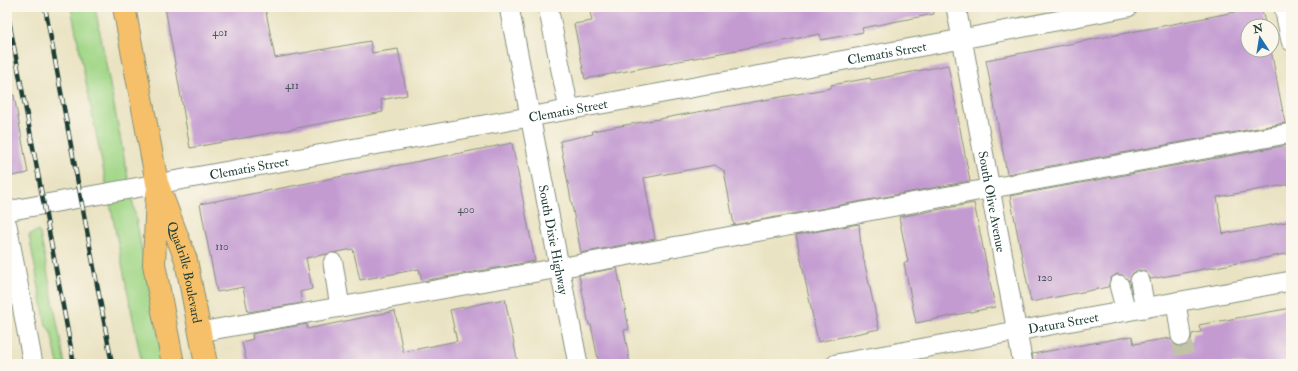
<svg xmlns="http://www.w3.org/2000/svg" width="1298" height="371" font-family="'IM FELL Double Pica',serif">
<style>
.green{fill:#a2d788;stroke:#608a5e}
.building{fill:#c39bd1}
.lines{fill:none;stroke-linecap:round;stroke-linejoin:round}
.minor-tunnel{stroke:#c1c2a6;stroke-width:19;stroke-dasharray:19 10;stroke-linecap:butt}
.minor-casing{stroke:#84907c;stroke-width:21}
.major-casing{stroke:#84907c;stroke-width:24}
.minor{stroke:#fff;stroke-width:19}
.major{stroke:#f6c06b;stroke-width:22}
.rail-casing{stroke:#1f3d34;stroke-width:4.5}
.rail{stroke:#fbf7ec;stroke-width:3;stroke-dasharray:9;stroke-linecap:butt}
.labels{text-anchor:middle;stroke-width:3;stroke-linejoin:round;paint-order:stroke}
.number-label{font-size:11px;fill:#48545b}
.street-label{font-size:13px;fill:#1f3d34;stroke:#fbf7ec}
</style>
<rect width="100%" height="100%" fill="#fbf7ec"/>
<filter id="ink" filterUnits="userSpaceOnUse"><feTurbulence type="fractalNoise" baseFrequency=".025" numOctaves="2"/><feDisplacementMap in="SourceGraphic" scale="8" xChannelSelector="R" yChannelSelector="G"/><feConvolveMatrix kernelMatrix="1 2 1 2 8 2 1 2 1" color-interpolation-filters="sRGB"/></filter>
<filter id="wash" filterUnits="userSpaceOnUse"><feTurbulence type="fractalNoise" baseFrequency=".012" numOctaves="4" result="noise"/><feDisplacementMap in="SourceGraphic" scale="16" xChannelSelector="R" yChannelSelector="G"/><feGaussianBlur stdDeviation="0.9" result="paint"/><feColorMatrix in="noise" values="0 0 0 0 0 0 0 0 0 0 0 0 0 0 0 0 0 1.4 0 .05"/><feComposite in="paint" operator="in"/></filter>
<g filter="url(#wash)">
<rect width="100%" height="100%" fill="#eae3c3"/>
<g class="green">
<polygon points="71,7 95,7 164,364 142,364"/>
<polygon points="37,231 40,233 65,364 58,364 51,332 46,325 29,235"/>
<polygon points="7,335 12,360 7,361"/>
</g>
<g id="blocks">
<g class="building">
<polygon points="165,7 265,7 275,58 370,41 372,53 398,49 407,95 381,100 383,112 190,148"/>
<polygon points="610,7 933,7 934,14 862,28 863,32 821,40 820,34 585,79 574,24 592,21 590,12 610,8"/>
<polygon points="1261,7 1266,26 1248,26 1248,50 1271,50 1285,123 1007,174 986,60"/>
<polygon points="948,65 970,181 734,225 724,171 715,165 644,178 655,239 581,253 560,141 593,134 592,131 831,88 831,85 870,78 871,80"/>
<polygon points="14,95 28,173 7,177 7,96"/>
<polygon points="512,143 535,261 422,281 419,269 360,280 353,249 306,258 312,289 300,292 302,303 248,312 243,287 217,292 200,204"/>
<polygon points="1288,145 1291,163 1291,184 1217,197 1223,234 1291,221 1291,253 1151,279 1144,271 1138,270 1133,273 1129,281 1122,275 1117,274 1111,278 1108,287 1031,302 1010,196"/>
<polygon points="974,203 995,307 916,323 904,263 908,262 899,217"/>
<polygon points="859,224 861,247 879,329 818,342 796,235"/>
<polygon points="617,268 629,329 624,330 630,364 599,364 591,325 589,325 579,275"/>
<polygon points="505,299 518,364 247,364 242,342 253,339 252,334 307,324 307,329 395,311 403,352 457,341 450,310"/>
<polygon points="1291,308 1291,364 1034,364 1032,354 1132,336 1134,344 1170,338 1177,346 1183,347 1191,340 1192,334 1201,332 1199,325"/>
</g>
</g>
</g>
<g filter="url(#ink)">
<use href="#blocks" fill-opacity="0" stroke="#84907c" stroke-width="1"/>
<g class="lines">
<polyline class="minor-tunnel" points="1181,336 1186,364"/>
<g class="minor-casing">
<g id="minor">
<path id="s1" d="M 509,7 L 578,364"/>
<polyline points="548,7 569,109"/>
<path id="s2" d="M 956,7 L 1023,364"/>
<polyline points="1284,7 1291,41"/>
<path id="s3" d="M 7,211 L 962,39 L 1128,7"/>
<polyline points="7,225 33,364"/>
<polyline points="333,263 340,307"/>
<polyline points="1140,281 1145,308"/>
<polyline points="1119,285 1126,311"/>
<polyline points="1176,302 1181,336"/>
<polyline points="200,332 559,268 1291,133"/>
<path id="s4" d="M 836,364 L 1291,281"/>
</g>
</g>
<g class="major-casing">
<g id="major">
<path id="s5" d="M 124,7 L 157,183 L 186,260 L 206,364"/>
<polyline points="157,194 154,264 173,364"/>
</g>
</g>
<use href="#minor" class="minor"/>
<use href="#major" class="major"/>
<g class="rail-casing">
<g id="rail">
<polyline points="45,7 112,364"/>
<polyline points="7,10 74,364"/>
</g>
</g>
<use href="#rail" class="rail"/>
</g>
</g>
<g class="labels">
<g class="number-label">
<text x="220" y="36">401</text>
<text x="292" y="89">411</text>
<text x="466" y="213">400</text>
<text x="222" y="250">110</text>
<text x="1045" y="281">120</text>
</g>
<g class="street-label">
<text dy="5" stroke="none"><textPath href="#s3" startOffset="894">Clematis Street</textPath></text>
<text dy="5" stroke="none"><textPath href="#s3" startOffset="570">Clematis Street</textPath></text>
<text dy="5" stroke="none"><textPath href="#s3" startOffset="246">Clematis Street</textPath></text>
<text dy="5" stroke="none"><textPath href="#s2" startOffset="198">South Olive Avenue</textPath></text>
<text dy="5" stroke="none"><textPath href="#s1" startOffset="237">South Dixie Highway</textPath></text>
<text dy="5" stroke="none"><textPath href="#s5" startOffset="273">Quadrille Boulevard</textPath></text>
<text dy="5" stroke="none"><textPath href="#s4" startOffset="231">Datura Street</textPath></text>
</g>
</g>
<rect width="1298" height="371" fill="none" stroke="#fbf7ec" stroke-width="24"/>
<g transform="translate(1260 38) rotate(348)"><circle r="19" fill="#fbf7ec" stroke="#a3ada2"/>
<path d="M0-3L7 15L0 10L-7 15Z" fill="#1f6fb2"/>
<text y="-6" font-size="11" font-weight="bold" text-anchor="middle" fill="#1f3d34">N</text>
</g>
</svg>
